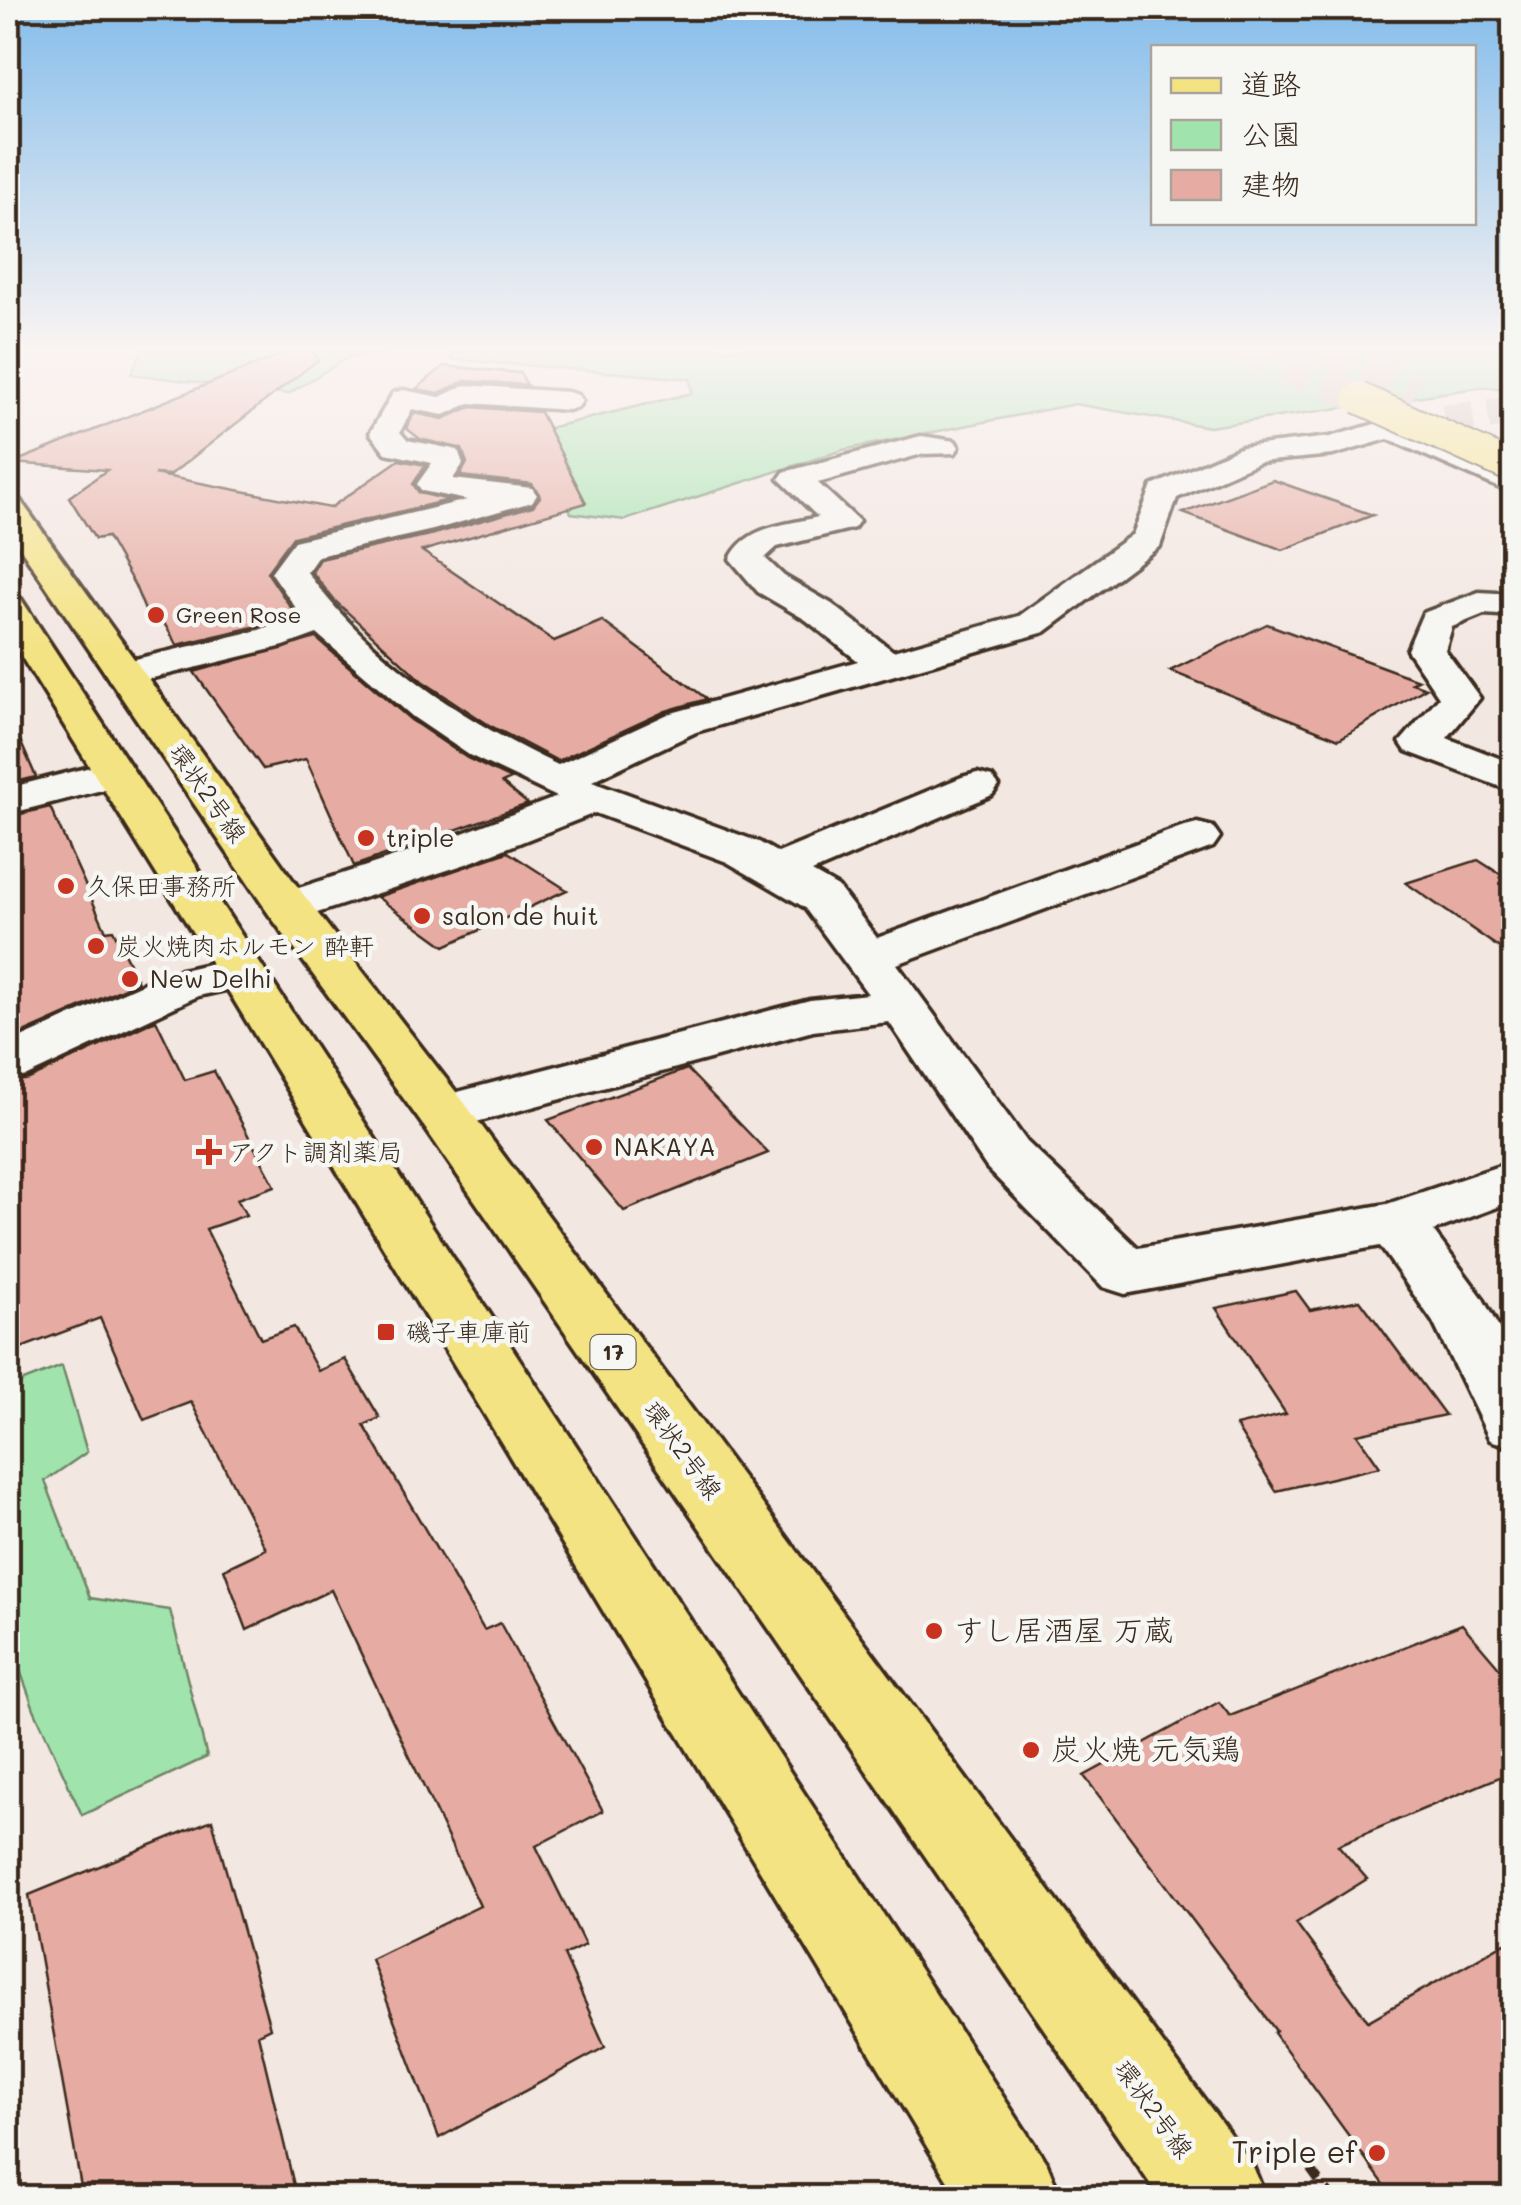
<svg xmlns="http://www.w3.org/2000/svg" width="1521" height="2205" font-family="Mali,'Klee One',sans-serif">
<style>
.green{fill:#a1e3ad;stroke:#6e8666;stroke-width:2.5}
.building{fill:#e6aca3;stroke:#3b2a1e;stroke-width:2.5}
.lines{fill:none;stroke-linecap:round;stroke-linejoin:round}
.minor-tunnel{stroke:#cec1bb;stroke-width:30;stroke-dasharray:30 15;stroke-linecap:butt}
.major-tunnel{stroke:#cec1bb;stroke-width:30;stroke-dasharray:30 15;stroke-linecap:butt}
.minor-casing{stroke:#3b2a1e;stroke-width:7}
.major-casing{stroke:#3b2a1e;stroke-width:7}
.path{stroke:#3b2a1e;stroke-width:10;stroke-dasharray:15 11;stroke-linecap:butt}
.minor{fill:#f6f6f2;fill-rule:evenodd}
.major{fill:#f4e382;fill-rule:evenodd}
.major-bridge-casing{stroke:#3b2a1e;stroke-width:34;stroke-linecap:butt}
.major-bridge{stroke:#f4e382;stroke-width:30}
.poi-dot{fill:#c8321e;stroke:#f6f6f2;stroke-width:4}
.labels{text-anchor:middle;stroke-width:9;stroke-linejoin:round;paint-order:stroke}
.far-poi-label{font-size:22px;fill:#3b2a1e;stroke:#f6f6f2;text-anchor:start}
.shield{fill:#f6f6f2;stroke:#73675e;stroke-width:2.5}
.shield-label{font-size:22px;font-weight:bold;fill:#3b2a1e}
.street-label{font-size:25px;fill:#3b2a1e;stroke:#f6f6f2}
.poi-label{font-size:25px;fill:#3b2a1e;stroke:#f6f6f2;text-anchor:start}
.near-poi-label{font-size:30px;fill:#3b2a1e;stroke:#f6f6f2;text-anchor:start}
</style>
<rect width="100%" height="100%" fill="#f3e7e2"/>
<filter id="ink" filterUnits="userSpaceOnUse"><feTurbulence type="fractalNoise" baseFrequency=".01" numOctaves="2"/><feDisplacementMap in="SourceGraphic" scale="20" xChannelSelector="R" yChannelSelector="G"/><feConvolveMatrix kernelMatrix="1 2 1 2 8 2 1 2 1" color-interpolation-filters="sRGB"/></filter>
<g filter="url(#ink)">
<g class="green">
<polygon points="143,348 417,348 347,358 288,394 131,374"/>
<polygon points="458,348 1513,348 1514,390 1484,387 1209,427 1075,404 843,450 625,520 571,513 541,430 692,393 690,379 450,359"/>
<polygon points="62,1366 87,1452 45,1481 90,1598 170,1610 207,1757 82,1815 34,1709 8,1637 8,1387"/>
</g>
<g class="building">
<polygon points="298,348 312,348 318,360 170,475 154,474 330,508 399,460 426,465 413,484 419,493 449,500 293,537 267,572 294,612 258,626 177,645 164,623 151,625 135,586 107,537 95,539 69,497 107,470 12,463"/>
<polygon points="444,366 520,373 527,385 465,381 439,393 416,389"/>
<polygon points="471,407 540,412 586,503 422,551 554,641 602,621 707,699 666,711 558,761 489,725 422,681 334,600 312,572 320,559 434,534 533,506 540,497 532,484 460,476 467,463 462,449 420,439 406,428 414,413 443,419"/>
<polygon points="1273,480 1373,515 1283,550 1183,513"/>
<polygon points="1267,624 1418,680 1412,683 1426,688 1339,739 1170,671"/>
<polygon points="316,638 411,720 467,758 511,779 502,783 528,804 354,866 306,759 263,769 194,672"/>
<polygon points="8,713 36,777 8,784"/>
<polygon points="50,807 106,931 113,930 138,982 8,1040 8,817"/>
<polygon points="508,852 567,890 445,946 377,897"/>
<polygon points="1478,860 1514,883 1514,958 1406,883"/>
<polygon points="156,1020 185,1080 214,1071 275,1186 237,1199 246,1215 206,1229 261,1339 294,1327 318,1371 345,1359 380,1418 364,1425 484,1630 500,1623 603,1811 536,1846 585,1945 564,1955 605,2047 439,2138 371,1959 480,1906 331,1590 247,1630 224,1569 266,1549 191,1402 144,1420 100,1318 8,1353 8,1083 29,1079"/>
<polygon points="687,1069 768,1153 624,1211 548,1120"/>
<polygon points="1296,1291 1310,1310 1360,1300 1445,1415 1357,1434 1380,1467 1276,1491 1236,1426 1286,1414 1216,1308"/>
<polygon points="1462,1624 1514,1685 1514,1771 1338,1845 1367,1879 1296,1923 1368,2021 1514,1938 1514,2198 1394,2198 1274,2033 1276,2031 1084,1776 1219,1702 1230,1716"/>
<polygon points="212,1820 270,2028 258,2034 297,2198 83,2198 29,1895"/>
</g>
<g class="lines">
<polyline class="minor-tunnel" points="1399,426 1514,411"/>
<g class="major-tunnel">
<polyline points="1242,348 1359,398"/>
<polyline points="1323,351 1417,388"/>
</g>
<g class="minor-casing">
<g id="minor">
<path d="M 465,385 L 568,392 L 578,395 L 582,401 L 578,407 L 568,410 L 470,403 L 444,415 L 412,409 L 400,432 L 407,440 L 458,450 L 463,464 L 453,479 L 532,488 L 537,495 L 532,502 L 433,530 L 318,556 L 307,572 C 368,657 463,721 558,765 L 668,714 L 858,661 L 806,620 L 758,592 L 730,559 C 746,526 785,525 818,517 L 779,479 L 784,472 L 921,436 L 955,441 L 959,447 L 955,453 L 922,454 L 818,483 L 859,521 L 854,528 L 777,547 L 765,558 L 784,576 L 832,604 L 893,651 L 1019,616 L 1133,534 L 1152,486 L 1242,447 L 1330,437 L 1399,417 L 1409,420 L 1413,428 L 1514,473 L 1514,494 L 1388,439 L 1333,455 L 1259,462 L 1177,498 L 1160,546 L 1045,632 L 696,732 L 592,781 L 759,842 L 778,853 L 962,777 L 977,773 L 992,777 L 999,786 L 992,795 L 812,872 L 838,887 L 877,938 L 1181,827 L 1197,823 L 1213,827 L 1220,837 L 1213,847 L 897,964 L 1027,1142 L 1138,1248 L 1387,1204 L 1514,1161 L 1514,1201 L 1433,1231 L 1482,1297 L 1514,1356 L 1514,1448 L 1490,1440 L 1433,1322 L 1380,1246 L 1125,1294 L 1103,1287 L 987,1168 L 889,1022 L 813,1031 L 443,1131 L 423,1125 L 415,1113 L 423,1101 L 810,1000 L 868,994 L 804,907 L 727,862 L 595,813 L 466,864 L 305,917 L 288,921 L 271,917 L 264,907 L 271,897 L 434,844 L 557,797 L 469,755 L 413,717 L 317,634 L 284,646 L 124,685 L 110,681 L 105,673 L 110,665 L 259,630 L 300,614 L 271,572 L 294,541 L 467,500 L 422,491 L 417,484 L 432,463 L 386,453 L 370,433 L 393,393 L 403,390 L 440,397 Z"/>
<polygon points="1479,592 1514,594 1514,616 1484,614 1452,627 1445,650 1480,698 1447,738 1514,764 1514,792 1406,751 1400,742 1439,697 1407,650 1423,613"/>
<polygon points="114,761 129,765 135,774 129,783 8,814 8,788"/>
<polygon points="239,957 257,961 264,972 257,983 198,996 27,1076 8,1080 8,1044 164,974"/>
</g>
</g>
<g class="major-casing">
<g id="major">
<polygon points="8,497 20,500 305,897 463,1101 1252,2164 1266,2198 1160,2198 423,1125 271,917 8,530"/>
<polygon points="8,596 21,599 1047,2164 1061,2198 958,2198 203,949 8,635"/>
</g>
</g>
<polyline class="path" points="1295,2148 1332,2198"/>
<use href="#minor" class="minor"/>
<use href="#major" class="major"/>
<g class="major-bridge-casing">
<polyline id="major-bridge" points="1359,398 1514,468"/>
</g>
<use href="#major-bridge" class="major-bridge"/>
</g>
</g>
<linearGradient id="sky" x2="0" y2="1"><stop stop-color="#85bdeb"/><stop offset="0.53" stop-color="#faf4f2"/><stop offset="1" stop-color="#faf4f2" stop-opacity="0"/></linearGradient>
<rect width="1521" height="657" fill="url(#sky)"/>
<g class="poi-dot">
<circle cx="156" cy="615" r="10"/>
<circle cx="366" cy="838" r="10"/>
<circle cx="66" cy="886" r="10"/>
<circle cx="422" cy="916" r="10"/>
<circle cx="96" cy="946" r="10"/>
<circle cx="130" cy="979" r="10"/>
<circle cx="594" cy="1147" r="10"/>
<path d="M204 1137h10v10h10v10h-10v10h-10v-10h-10v-10h10z"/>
<rect x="376" y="1322" width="20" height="20" rx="5"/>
<circle cx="934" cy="1631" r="10"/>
<circle cx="1031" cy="1750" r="10"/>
<circle cx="1377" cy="2153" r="10"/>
</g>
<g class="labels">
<g class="far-poi-label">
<text x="176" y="623">Green Rose</text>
</g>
<rect class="shield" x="590.5" y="1335" width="45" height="34" rx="8"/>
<g class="shield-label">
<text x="613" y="1360">17</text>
</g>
<g class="street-label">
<text transform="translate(208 793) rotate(55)" y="9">環状2号線</text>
<text transform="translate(683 1450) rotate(54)" y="9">環状2号線</text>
<text transform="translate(1154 2109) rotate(54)" y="9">環状2号線</text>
</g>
<g class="poi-label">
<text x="386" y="847">triple</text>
<text x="86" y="895">久保田事務所</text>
<text x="442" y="925">salon de huit</text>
<text x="116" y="955">炭火焼肉ホルモン 酔軒</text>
<text x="150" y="988">New Delhi</text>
<text x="614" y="1156">NAKAYA</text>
<text x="229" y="1161">アクト調剤薬局</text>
<text x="406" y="1341">磯子車庫前</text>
</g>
<g class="near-poi-label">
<text x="954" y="1641">すし居酒屋 万蔵</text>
<text x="1051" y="1760">炭火焼 元気鶏</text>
<text x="1357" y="2163" text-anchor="end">Triple ef</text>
</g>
</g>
<rect width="1521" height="2205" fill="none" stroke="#f6f6f2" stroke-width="40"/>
<rect x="20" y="20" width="1481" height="2165" fill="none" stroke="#3b2a1e" stroke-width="4" filter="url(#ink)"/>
<rect x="1151" y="45" width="325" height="180" fill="#f6f6f2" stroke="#aba49d" stroke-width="2.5"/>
<rect x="1171" y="78" width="50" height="15" fill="#f4e382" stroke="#aba49d" stroke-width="2.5"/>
<text x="1241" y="95" font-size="30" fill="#3b2a1e">道路</text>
<rect x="1171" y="120" width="50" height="30" fill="#a1e3ad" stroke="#aba49d" stroke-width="2.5"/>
<text x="1241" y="145" font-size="30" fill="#3b2a1e">公園</text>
<rect x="1171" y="170" width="50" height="30" fill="#e6aca3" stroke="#aba49d" stroke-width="2.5"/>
<text x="1241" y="195" font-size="30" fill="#3b2a1e">建物</text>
</svg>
